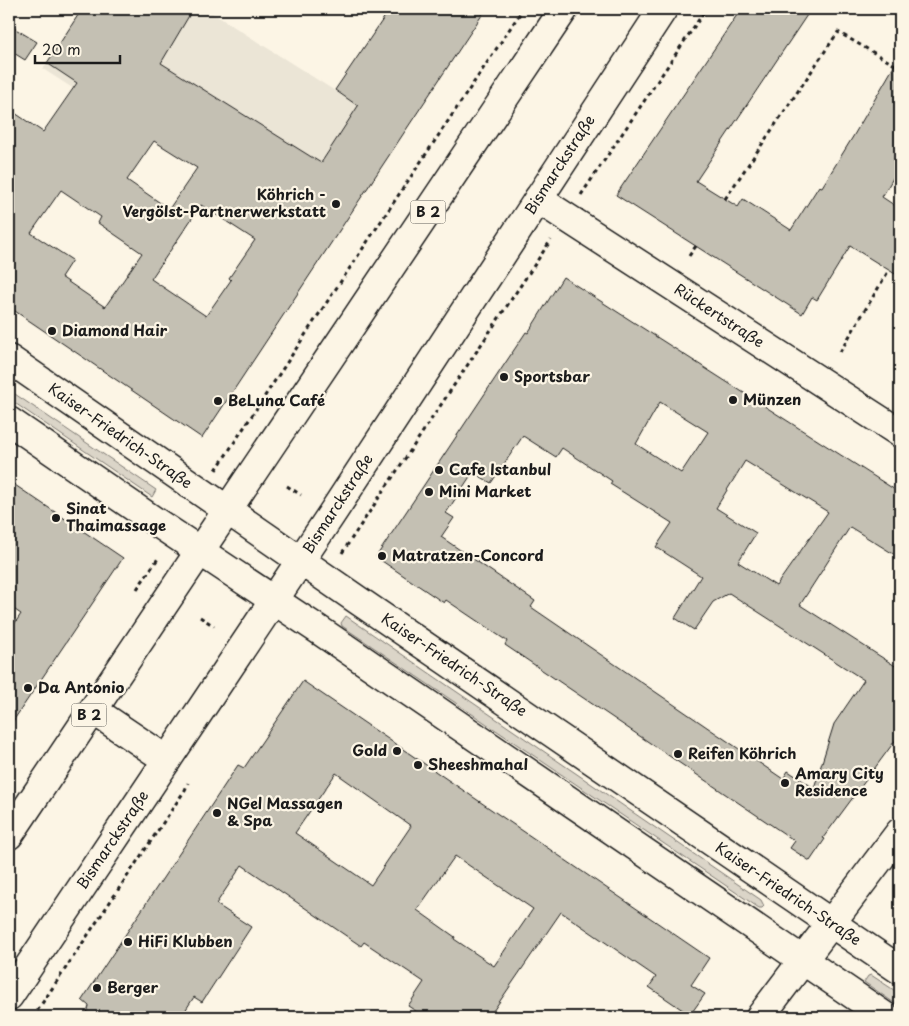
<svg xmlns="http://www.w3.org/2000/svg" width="909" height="1026" font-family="'Playpen Sans',sans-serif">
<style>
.built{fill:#ebe5d6}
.green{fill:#dbd5c8;stroke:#7c7872}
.building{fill:#c4c0b3;stroke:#1c1c1c;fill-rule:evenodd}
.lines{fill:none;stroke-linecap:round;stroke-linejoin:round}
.minor-casing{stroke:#1c1c1c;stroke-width:31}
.major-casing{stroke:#1c1c1c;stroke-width:31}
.path{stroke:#1c1c1c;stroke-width:3;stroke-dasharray:4 4;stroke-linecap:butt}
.minor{stroke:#fcf5e5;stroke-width:28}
.major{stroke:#fcf5e5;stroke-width:28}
.poi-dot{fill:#1c1c1c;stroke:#fcf5e5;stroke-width:2}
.labels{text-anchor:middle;stroke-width:4.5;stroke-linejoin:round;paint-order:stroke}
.shield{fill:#fcf5e5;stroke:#5f5d58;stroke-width:1}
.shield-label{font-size:14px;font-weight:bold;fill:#1c1c1c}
.street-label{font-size:15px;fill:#1c1c1c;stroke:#fcf5e5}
.poi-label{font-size:15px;font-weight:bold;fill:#1c1c1c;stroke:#fcf5e5;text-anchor:start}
</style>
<rect width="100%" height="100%" fill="#fcf5e5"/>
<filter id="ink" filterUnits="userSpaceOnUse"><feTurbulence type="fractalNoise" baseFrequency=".02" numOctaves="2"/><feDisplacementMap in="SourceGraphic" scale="10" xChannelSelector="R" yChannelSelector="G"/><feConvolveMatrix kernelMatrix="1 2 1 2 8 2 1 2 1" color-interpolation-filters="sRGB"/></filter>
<g filter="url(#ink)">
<polygon class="built" points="76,9 206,9 403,134 263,211 43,69 80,12"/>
<g class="green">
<polygon points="9,390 156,490 152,497 9,399"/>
<polygon points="346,616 761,900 764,906 762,908 759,908 342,626 341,623"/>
<polygon points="871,975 900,994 900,1007 864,982 868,976"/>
</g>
<g class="building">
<path d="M 82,9 L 193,9 L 161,63 L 321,163 L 358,106 L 335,90 L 390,9 L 486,9 L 202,438 L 9,307 L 9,109 L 43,132 L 77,83 L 47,63 ZM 154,141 L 197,168 L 169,209 L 127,180 ZM 61,190 L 101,217 L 98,223 L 142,253 L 105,307 L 61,277 L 72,260 L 31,233 ZM 201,205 L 255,240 L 229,278 L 231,280 L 206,316 L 151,279 Z"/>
<polygon points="741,9 811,9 696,181 738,207 743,199 791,230 819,186 822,187 854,135 900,56 900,166 882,197 900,209 900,277 850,246 817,300 812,297 802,314 616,195"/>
<polygon points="9,25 37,42 25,60 9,50"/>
<path d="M 563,277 L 900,493 L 900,558 L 850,527 L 800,605 L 900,669 L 900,734 L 823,838 L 825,839 L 810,861 L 790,848 L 795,841 L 505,645 L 507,641 L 446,600 L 444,603 L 376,557 L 526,332 L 528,333 ZM 660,402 L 708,432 L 681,473 L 636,444 ZM 523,436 L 556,457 L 562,448 L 612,481 L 610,484 L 672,523 L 656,547 L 701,576 L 675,618 L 694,630 L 713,602 L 729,593 L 864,680 L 834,724 L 814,788 L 788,771 L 783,779 L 531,607 L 535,601 L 441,537 L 454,518 L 446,513 L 473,472 L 491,483 ZM 745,461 L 828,512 L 776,586 L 738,562 L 756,533 L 716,508 Z"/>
<polygon points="9,481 123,558 9,727 9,632 21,614 9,606"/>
<path d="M 303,681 L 709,958 L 691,985 L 705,994 L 690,1015 L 649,987 L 656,977 L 561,912 L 489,1017 L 425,1017 L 408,1006 L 424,982 L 364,942 L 361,946 L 242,865 L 216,904 L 251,927 L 202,1002 L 194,997 L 181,1017 L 86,1017 L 89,1006 L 82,1000 L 238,765 L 244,768 ZM 336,773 L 411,826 L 371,885 L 295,833 ZM 455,856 L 533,909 L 494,966 L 454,939 L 455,937 L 417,910 Z"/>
</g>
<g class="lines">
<g class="minor-casing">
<g id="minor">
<polyline points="538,199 900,433"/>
<polyline points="93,710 167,760"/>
<polyline points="760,1017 900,832"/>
</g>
</g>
<g class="major-casing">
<g id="major">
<polyline points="9,359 359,601 900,970"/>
<polyline points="9,421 153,520 319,630 886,1017"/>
<polyline points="9,835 564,9"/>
<polyline points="9,996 331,515 663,9"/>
</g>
</g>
<g class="path">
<polyline points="581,195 706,9"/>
<polyline points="725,199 838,32 895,65"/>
<polyline points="689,256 696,246"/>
<polyline points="840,352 889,270"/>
<polyline points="216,470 313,323 523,9"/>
<polyline points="287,486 301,495"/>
<polyline points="342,553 551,240"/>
<polyline points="137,589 159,557"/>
<polyline points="200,617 214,626"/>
<polyline points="33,1017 185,790 188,783"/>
</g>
<use href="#minor" class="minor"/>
<use href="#major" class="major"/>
</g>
</g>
<g class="poi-dot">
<circle cx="336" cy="204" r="5"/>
<circle cx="52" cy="331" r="5"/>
<circle cx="504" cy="377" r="5"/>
<circle cx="733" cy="400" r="5"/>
<circle cx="218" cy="401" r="5"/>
<circle cx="439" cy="470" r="5"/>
<circle cx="429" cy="492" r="5"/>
<circle cx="56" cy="518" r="5"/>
<circle cx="382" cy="556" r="5"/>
<circle cx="28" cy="688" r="5"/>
<circle cx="397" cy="751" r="5"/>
<circle cx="678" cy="754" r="5"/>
<circle cx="418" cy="765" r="5"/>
<circle cx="785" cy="783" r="5"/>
<circle cx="217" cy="813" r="5"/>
<circle cx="128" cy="942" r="5"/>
<circle cx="97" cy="988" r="5"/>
</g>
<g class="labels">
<g class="shield">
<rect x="410.5" y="200.5" width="35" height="23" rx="4"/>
<rect x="71.5" y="703.5" width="35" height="23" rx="4"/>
</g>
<g class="shield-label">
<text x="428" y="217">B 2</text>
<text x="89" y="720">B 2</text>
</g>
<g class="street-label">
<text transform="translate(560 165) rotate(-57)" y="5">Bismarckstraße</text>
<text transform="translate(719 316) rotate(33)" y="5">Rückertstraße</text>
<text transform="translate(120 436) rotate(35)" y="5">Kaiser-Friedrich-Straße</text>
<text transform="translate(338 504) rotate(-57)" y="5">Bismarckstraße</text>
<text transform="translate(454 665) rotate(34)" y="5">Kaiser-Friedrich-Straße</text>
<text transform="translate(113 840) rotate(-56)" y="5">Bismarckstraße</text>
<text transform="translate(788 894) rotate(34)" y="5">Kaiser-Friedrich-Straße</text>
</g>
<g class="poi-label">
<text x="326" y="200" text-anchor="end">Köhrich -<tspan x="326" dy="17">Vergölst-Partnerwerkstatt</tspan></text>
<text x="62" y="336">Diamond Hair</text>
<text x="514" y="382">Sportsbar</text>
<text x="743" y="405">Münzen</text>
<text x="228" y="406">BeLuna Café</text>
<text x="449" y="475">Cafe Istanbul</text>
<text x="439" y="497">Mini Market</text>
<text x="66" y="514">Sinat<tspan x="66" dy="17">Thaimassage</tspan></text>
<text x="392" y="561">Matratzen-Concord</text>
<text x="38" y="693">Da Antonio</text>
<text x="387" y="756" text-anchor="end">Gold</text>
<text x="688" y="759">Reifen Köhrich</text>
<text x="428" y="770">Sheeshmahal</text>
<text x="795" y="779">Amary City<tspan x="795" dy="17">Residence</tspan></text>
<text x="227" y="809">NGel Massagen<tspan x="227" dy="17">&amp; Spa</tspan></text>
<text x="138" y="947">HiFi Klubben</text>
<text x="107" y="993">Berger</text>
</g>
</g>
<rect width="909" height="1026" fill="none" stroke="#fcf5e5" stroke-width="30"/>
<rect x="15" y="15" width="879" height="996" fill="none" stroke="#1c1c1c" stroke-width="2" filter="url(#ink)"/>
<path d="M35 55v8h85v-8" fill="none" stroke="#1c1c1c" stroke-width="2.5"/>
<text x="42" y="55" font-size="15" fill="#1c1c1c" stroke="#fcf5e5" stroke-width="4" paint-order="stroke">20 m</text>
</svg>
